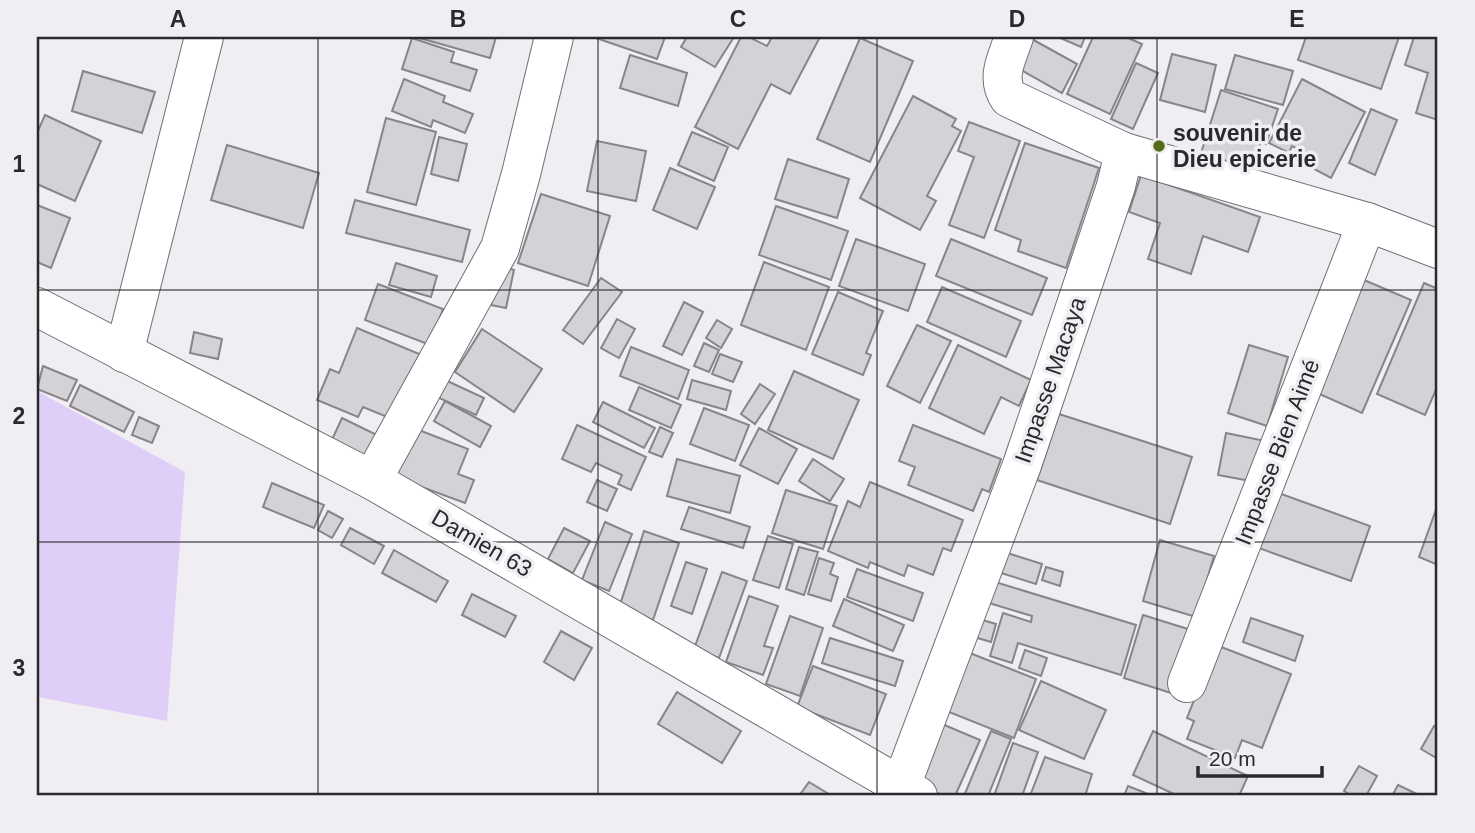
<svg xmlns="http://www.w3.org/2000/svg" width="1475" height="833" font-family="Arial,sans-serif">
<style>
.green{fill:#dfcef8}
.building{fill:#d4d1d7;stroke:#87858a;stroke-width:2}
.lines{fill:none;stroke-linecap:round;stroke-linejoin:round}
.street-casing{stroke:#706f73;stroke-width:40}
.street{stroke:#fff;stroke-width:38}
.grid{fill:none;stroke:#2a2a2c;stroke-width:2;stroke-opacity:0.55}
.poi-dot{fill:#556c1b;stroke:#f0eef3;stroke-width:2.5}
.labels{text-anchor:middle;stroke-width:7;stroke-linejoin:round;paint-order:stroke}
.poi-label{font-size:23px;font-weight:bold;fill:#2a2a2c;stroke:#f0eef3;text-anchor:start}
.street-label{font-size:23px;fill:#2a2a2c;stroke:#f0eef3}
.neatline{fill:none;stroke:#2a2a2c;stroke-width:2.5}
.grid-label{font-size:23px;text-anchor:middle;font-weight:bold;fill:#2a2a2c}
</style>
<rect width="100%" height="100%" fill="#f0eef3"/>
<polygon class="green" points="37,391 185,472 167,721 37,697"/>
<g class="building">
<polygon points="416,37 496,37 490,58"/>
<polygon points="593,37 665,37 657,59"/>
<polygon points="687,37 734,37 715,67 681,47"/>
<polygon points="741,37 749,37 767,46 772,37 820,37 790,94 771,84 738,149 695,127"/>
<polygon points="1058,37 1085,37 1081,47"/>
<polygon points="1093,37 1126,37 1142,44 1110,114 1067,94"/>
<polygon points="1306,37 1399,37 1381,89 1298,60"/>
<polygon points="1414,37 1438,37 1438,120 1416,113 1428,73 1405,65"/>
<polygon points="412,38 454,52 451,62 477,70 470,91 402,69"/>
<polygon points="860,38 913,61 870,162 817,139"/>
<polygon points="1030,38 1077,64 1062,93 1014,66"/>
<polygon points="1172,54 1216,65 1205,112 1160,100"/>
<polygon points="630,55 687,73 678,106 620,88"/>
<polygon points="1235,55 1293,71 1283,105 1225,89"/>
<polygon points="1136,63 1158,73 1133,129 1111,119"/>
<polygon points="83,71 155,92 142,133 72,111"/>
<polygon points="404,79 445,96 443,102 473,114 465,133 433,120 431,127 392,111"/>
<polygon points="1302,79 1365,112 1331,178 1301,162 1306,153 1292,146 1289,153 1269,143"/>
<polygon points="1221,90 1278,109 1266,144 1261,142 1252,169 1201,153"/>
<polygon points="913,96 956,119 952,126 961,131 927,196 936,201 920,230 860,198"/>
<polygon points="1371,109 1397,120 1375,175 1349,163"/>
<polygon points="45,115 101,141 75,201 37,184 37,133"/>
<polygon points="386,118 436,132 416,205 367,192"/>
<polygon points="969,122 1020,141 984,238 949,225 974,157 958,151"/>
<polygon points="692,132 728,147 714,181 678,165"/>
<polygon points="439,137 467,144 458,181 431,174"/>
<polygon points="597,141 646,151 636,201 587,191"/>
<polygon points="1025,143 1099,168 1066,268 1018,251 1021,240 995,230"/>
<polygon points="227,145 319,173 303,228 211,200"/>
<polygon points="788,159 849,179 837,218 775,199"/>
<polygon points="670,168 715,187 697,229 653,210"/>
<polygon points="1141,175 1260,217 1248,252 1203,236 1191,274 1148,259 1160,223 1129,212"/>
<polygon points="541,194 610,216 588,286 518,263"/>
<polygon points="355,200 470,230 462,262 346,233"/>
<polygon points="37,205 70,218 51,268 37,262"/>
<polygon points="776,206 848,231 831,280 759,255"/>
<polygon points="856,239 925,264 908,311 839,286"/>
<polygon points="951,239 1047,278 1032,315 936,276"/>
<polygon points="764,262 829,287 806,350 741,325"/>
<polygon points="396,263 437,276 431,297 389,285"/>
<polygon points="500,266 514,270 506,308 491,305"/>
<polygon points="601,278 622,292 583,344 563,330"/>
<polygon points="1364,280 1411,300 1362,413 1315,392"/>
<polygon points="1424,283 1438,289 1438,385 1425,415 1377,394"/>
<polygon points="378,284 443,309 430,345 365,320"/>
<polygon points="942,287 1021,321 1006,357 927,322"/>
<polygon points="838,292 883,311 866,353 871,355 863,375 812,354"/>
<polygon points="684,302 703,312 682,355 663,346"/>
<polygon points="617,319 635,329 619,358 601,348"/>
<polygon points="717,320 732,329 721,348 706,338"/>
<polygon points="917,325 951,341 920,403 887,386"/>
<polygon points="357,328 424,356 397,421 363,407 358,417 317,400 330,369 339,373"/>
<polygon points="482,329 542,369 514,412 455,372"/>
<polygon points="194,332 222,339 218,359 190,353"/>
<polygon points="704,343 719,350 709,372 694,366"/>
<polygon points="958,345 1031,380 1019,406 1001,397 984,434 929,408"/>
<polygon points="1249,345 1288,357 1267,426 1228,413"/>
<polygon points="631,347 689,370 678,399 620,376"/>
<polygon points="720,354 742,362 733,382 712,374"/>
<polygon points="43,366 77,380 67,401 37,389"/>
<polygon points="794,371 859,400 833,459 768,430"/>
<polygon points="443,379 484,398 476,415 435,396"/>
<polygon points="692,380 731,391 726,410 687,399"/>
<polygon points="760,384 775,394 755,424 741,414"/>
<polygon points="80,385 134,412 124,432 70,406"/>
<polygon points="639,387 681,405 671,428 629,410"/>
<polygon points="445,401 491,426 480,447 434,421"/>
<polygon points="603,402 655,428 644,448 593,422"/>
<polygon points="704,408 749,425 735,461 690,444"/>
<polygon points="1059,414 1192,457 1170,524 1037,480"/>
<polygon points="139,417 159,426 152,443 132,435"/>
<polygon points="342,418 383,438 371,465 329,446"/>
<polygon points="577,425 646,457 631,490 618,484 622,475 596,463 591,472 562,459"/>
<polygon points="913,425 1001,459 989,492 982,489 973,511 908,485 915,467 899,461"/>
<polygon points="411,427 468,449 458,474 474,480 465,503 392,476"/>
<polygon points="660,427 673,433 662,457 649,452"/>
<polygon points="759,428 797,449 778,484 740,465"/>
<polygon points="1226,433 1265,441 1256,482 1218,475"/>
<polygon points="677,459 740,476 730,513 667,496"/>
<polygon points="813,459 844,479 830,501 799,481"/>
<polygon points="597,480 617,489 607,511 587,502"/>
<polygon points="870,482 963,520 951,551 943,548 933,575 908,565 904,576 870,562 868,568 828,551 848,501 860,507"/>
<polygon points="272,483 324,505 314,528 263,507"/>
<polygon points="786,490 837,506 823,549 772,533"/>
<polygon points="1273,491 1370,526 1351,581 1253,546"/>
<polygon points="1438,504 1438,565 1419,557"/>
<polygon points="689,507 750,527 743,548 681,529"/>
<polygon points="328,511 343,519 332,538 318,530"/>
<polygon points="605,522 632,534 609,591 582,580"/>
<polygon points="350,528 384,546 374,564 341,545"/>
<polygon points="564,528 590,541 573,573 548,559"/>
<polygon points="644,531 679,543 653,620 619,608"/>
<polygon points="768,536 793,544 779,588 753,580"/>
<polygon points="1160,540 1214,556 1196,617 1143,601"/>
<polygon points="799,547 818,552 804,595 786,589"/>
<polygon points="394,550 448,581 436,602 382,573"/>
<polygon points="1004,552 1042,564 1036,584 998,572"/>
<polygon points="819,558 834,563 830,574 838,577 831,601 808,594"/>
<polygon points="686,562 707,569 692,614 671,606"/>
<polygon points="1046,567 1063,572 1060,586 1042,580"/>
<polygon points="857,569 923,593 913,621 847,597"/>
<polygon points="722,572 747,581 719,658 694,649"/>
<polygon points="995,582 1136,625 1121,675 1018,643 1012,663 990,656 1003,613 1031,622 1032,616 989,603"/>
<polygon points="472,594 516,616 505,637 462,615"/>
<polygon points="749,596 778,606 764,646 773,648 763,675 726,662"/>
<polygon points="844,599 904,625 893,651 833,626"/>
<polygon points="1143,615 1191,630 1171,693 1124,678"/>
<polygon points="790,616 823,628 800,696 766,684"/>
<polygon points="1251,618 1303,636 1295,661 1243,642"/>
<polygon points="979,619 996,624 991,642 974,637"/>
<polygon points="561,631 592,648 574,680 544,662"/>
<polygon points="830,638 903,661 895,686 822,663"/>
<polygon points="1216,645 1291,674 1262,748 1242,740 1235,758 1187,739 1194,721 1187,718"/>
<polygon points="957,648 1036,679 1014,738 934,706"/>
<polygon points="1025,650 1047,658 1041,676 1019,668"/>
<polygon points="813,666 886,694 870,735 797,707"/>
<polygon points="1041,681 1106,710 1084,759 1019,730"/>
<polygon points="677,692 741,731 722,763 658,724"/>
<polygon points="935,721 980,740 955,796 944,796 910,781"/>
<polygon points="1434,726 1438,728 1438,759 1421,749"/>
<polygon points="991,731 1011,739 988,796 964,796"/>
<polygon points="1153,731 1248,776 1239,796 1178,796 1133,775"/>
<polygon points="1013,743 1038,752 1022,796 994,796"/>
<polygon points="1045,757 1092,774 1085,796 1030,796"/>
<polygon points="1359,766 1377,776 1366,796 1353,796 1344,791"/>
<polygon points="809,782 832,796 799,796"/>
<polygon points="1398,785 1421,796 1392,796"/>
<polygon points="1128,786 1153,796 1124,796"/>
</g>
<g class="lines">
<g class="street-casing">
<g id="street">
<polyline points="1124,152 1367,222 1438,249"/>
<polyline points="37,307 372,480 918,796"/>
<polyline points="124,353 204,37"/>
<polyline points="372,480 500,248 521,174 554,37"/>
<polyline points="1187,683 1367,222"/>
<path d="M 901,786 L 1022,465 L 1116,186 L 1124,152 L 1009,98 C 995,78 1007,58 1014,37"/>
</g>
</g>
<use href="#street" class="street"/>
</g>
<path class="grid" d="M 318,37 L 318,796M 598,37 L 598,796M 877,37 L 877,796M 1157,37 L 1157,796M 37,290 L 1438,290M 37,542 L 1438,542"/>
<circle class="poi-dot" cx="1159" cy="146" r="7"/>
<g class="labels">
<g class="poi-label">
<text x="1173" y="141">souvenir de<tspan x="1173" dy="26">Dieu epicerie</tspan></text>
</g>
<g class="street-label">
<text transform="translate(1050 380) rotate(-71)" y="8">Impasse Macaya</text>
<text transform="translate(1277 452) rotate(-69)" y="8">Impasse Bien Aimé</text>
<text transform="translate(482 543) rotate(30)" y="8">Damien 63</text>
</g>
</g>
<rect width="1475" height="833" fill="none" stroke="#f0eef3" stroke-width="77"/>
<path d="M1198 766v10h124v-10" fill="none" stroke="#2a2a2c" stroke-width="3.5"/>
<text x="1209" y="766" font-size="21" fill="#2a2a2c" stroke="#f0eef3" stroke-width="5" paint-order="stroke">20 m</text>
<rect x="38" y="38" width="1398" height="756" class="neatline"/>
<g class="grid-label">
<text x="178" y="27">A</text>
<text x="458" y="27">B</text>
<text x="738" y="27">C</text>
<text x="1017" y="27">D</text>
<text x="1297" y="27">E</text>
<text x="19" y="172">1</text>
<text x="19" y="424">2</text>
<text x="19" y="676">3</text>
</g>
</svg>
